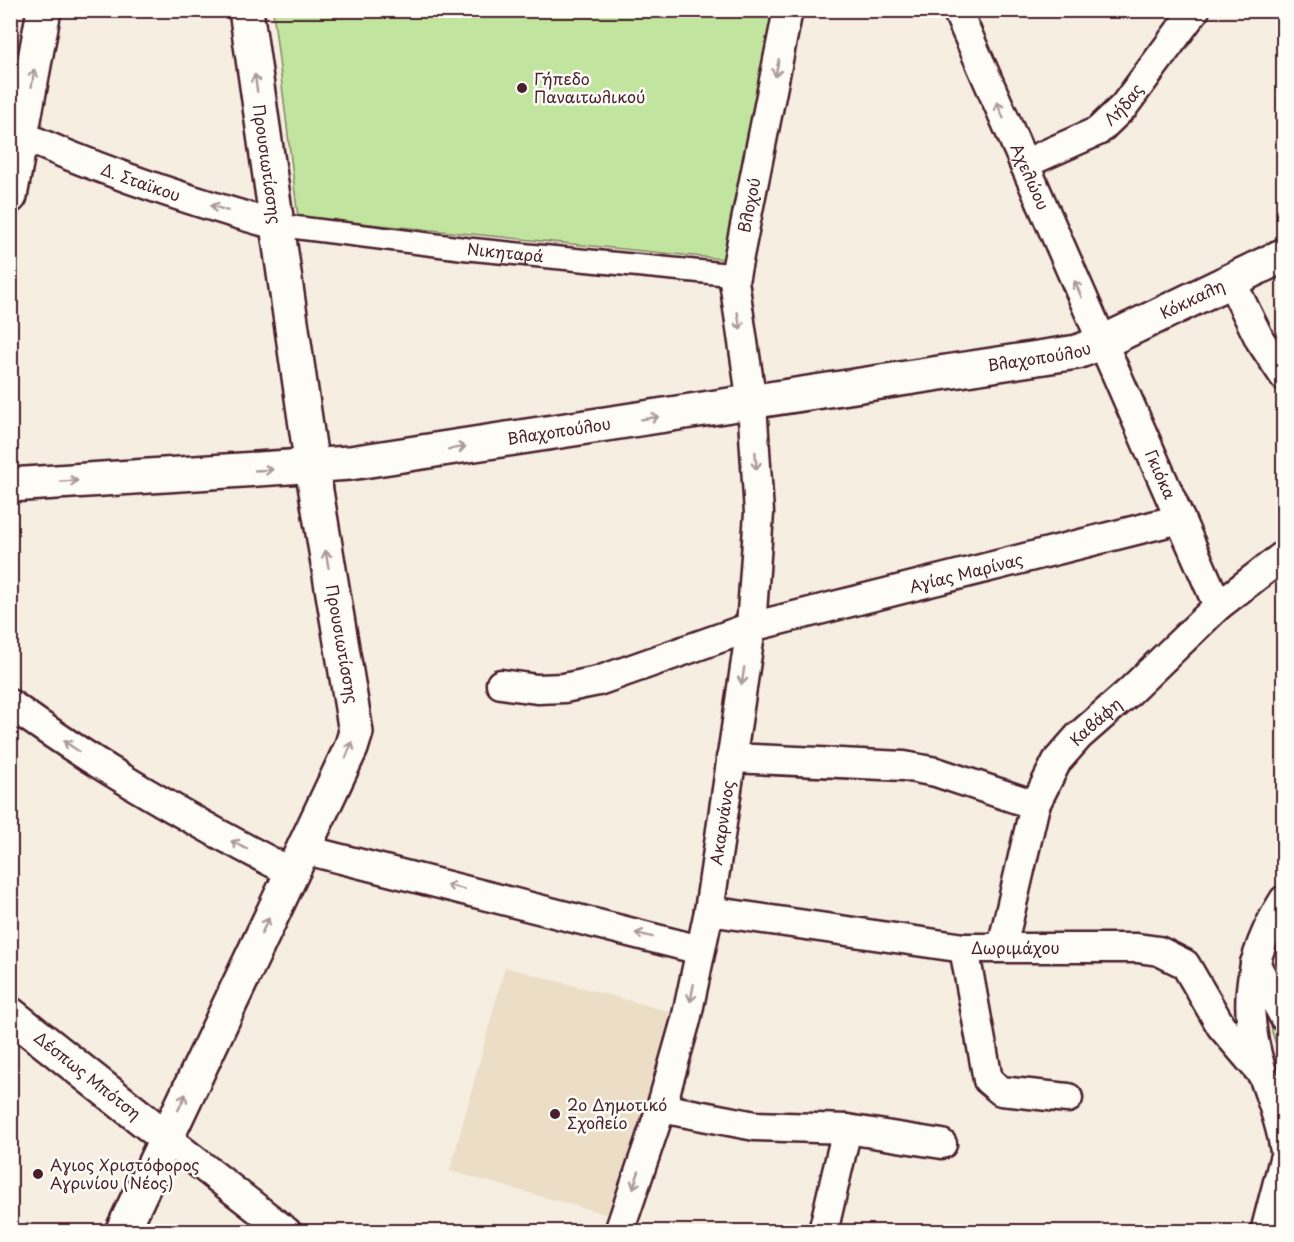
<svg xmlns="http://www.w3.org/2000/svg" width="1294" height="1242" font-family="'Playpen Sans',sans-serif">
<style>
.built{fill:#ebddc6}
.grass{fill:url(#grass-tufts);stroke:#868265;stroke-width:1.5}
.pitch{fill:#c1e59f;stroke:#868265;stroke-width:1.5}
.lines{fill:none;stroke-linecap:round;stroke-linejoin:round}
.pedestrian-casing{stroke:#4a1f2b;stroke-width:26}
.minor-casing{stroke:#4a1f2b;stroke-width:33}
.tertiary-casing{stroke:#4a1f2b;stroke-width:38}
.secondary-casing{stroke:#4a1f2b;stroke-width:38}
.pedestrian{stroke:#fdfcf7;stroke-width:21}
.minor{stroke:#fdfcf7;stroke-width:28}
.tertiary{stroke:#fdfcf7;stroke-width:33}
.secondary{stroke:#fdfcf7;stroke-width:33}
.oneway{stroke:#ac999b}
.poi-dot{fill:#4a1f2b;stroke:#fdfcf7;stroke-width:2}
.labels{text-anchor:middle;stroke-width:5;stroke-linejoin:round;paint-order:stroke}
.poi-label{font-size:16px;fill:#4a1f2b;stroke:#fdfcf7;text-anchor:start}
.street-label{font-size:16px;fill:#4a1f2b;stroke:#fdfcf7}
</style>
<defs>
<pattern id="grass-tufts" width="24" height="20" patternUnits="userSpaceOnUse" patternTransform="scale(1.5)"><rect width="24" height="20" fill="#c1e59f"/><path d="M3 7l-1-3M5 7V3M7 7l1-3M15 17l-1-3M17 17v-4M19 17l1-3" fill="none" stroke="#a7c489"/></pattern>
</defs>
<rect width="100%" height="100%" fill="#f5eee1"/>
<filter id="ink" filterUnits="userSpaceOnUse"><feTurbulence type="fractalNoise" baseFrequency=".0167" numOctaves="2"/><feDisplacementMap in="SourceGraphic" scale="12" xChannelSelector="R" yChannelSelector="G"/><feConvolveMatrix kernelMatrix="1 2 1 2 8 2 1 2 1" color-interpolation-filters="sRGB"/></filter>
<g filter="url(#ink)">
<polygon class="built" points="505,967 671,1012 616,1217 450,1171"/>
<path class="grass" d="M 1271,1020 C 1288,1027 1283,1049 1283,1064 L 1272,1032 Z"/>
<polygon class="pitch" points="273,11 773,11 734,260 298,217"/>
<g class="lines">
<g class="pedestrian-casing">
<g id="pedestrian">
<path id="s1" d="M 276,225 L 468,249 L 735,275"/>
</g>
</g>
<g class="minor-casing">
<g id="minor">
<path id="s2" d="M 957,10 L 1218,606"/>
<path id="s3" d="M 10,130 C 95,169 186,200 276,225"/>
<path id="s4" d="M 1024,164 L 1098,131 L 1124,106 L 1195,10"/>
<polyline points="1231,281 1260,340 1284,376"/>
<path id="s5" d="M 501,684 L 537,689 L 564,688 L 598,681 L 751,627 L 1180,519"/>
<path d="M 10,704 C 100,769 193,822 291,872"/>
<polyline points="731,758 904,766 936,772 1035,805"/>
<polyline points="302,849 700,950"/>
<path d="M 1284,900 C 1248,957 1241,1008 1262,1072 C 1270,1097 1280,1120 1284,1146"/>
<path id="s6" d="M 709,911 L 964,948 L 1137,948 L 1159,951 L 1185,964 L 1221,1026 L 1263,1075"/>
<path id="s7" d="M 1002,947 L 1035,805 L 1057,761 L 1079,736 L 1128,693 L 1218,606 L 1284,555"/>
<polyline points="964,948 988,1080 1001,1091 1068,1098"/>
<polyline points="1255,963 1284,1017"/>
<polyline points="661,1108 755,1126 847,1129 942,1144"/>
<polyline points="165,1137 287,1232"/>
<path id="s8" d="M 619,1232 L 661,1108 L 686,1020 L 709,911 L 751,627 L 759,513 L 752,403 L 734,281 L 788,10"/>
<polyline points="823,1232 847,1129"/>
<polyline points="1265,1232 1284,1159"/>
</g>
</g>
<g class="tertiary-casing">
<g id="tertiary">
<polyline points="10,196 44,10"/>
<path id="s9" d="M 10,485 L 350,463 L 1077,352 L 1101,343 L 1284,255"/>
<path id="s10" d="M 10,1014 L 165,1137"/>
</g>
</g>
<g class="secondary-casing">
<polyline id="secondary" points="122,1232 351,748 356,732 312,467 246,10"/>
</g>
<use href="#pedestrian" class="pedestrian"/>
<use href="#minor" class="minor"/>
<use href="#tertiary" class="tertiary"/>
<use href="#secondary" class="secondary"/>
</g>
<defs><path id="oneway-shaft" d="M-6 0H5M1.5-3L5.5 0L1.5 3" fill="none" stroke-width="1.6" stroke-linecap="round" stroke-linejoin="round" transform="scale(1.5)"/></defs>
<g class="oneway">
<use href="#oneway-shaft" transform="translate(777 68) rotate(101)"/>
<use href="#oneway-shaft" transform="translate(33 78) rotate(-81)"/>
<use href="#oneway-shaft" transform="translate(256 83) rotate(-98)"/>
<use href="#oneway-shaft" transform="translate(1000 110) rotate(-113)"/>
<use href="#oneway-shaft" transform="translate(219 208) rotate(-162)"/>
<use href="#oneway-shaft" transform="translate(1078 289) rotate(-113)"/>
<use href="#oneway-shaft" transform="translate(739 321) rotate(81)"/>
<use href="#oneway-shaft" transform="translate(650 418) rotate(-9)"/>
<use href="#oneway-shaft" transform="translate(457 448) rotate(-9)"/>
<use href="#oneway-shaft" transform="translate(756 461) rotate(86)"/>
<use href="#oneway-shaft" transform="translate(264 470) rotate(-3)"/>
<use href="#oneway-shaft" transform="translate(69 481) rotate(-3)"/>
<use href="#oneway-shaft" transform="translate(327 559) rotate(-100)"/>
<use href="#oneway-shaft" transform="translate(743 676) rotate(98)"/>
<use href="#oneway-shaft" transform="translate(71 746) rotate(-146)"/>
<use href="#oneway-shaft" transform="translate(349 750) rotate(-68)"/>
<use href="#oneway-shaft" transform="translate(239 845) rotate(-153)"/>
<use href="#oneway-shaft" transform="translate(455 887) rotate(-166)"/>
<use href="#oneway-shaft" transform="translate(265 926) rotate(-65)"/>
<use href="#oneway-shaft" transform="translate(644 935) rotate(-166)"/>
<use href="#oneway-shaft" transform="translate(692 993) rotate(101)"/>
<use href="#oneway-shaft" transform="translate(182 1102) rotate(-65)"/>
<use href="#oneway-shaft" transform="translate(636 1180) rotate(109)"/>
</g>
</g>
<g class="poi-dot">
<circle cx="522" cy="88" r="6"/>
<circle cx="555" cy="1114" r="6"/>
<circle cx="38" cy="1174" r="6"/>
</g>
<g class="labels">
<g class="poi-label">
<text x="534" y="85">Γήπεδο<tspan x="534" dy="18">Παναιτωλικού</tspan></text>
<text x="567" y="1111">2ο Δημοτικό<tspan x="567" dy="18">Σχολείο</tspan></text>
<text x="50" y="1171">Αγιος Χριστόφορος<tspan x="50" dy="18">Αγρινίου (Νέος)</tspan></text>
</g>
<g class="street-label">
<text dy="6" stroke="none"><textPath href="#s4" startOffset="118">Λήδας</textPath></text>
<text transform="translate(267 164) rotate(82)" y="6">Προυσιωτίσσης</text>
<text dy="6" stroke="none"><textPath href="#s2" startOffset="182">Αχελώου</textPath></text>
<text dy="6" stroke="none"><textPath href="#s3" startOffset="141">Δ. Σταϊκου</textPath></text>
<text dy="6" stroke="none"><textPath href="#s8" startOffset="1046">Βλοχού</textPath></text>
<text dy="6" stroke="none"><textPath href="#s1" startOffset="231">Νικηταρά</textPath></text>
<text dy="6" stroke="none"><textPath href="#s9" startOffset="1203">Κόκκαλη</textPath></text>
<text dy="6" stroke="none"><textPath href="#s9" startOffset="1038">Βλαχοπούλου</textPath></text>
<text dy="6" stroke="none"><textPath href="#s9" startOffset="552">Βλαχοπούλου</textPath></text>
<text dy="6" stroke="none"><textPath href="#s2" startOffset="507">Γκιόκα</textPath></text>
<text dy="6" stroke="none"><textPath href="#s5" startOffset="482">Αγίας Μαρίνας</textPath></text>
<text transform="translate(342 644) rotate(80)" y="6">Προυσιωτίσσης</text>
<text dy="6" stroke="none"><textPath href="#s7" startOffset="250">Καβάφη</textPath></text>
<text dy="6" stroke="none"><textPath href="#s8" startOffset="423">Ακαρνάνος</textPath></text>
<text dy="6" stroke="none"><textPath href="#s6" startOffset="309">Δωριμάχου</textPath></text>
<text dy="6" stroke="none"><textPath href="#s10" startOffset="99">Δέσπως Μπότση</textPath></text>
</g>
</g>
<rect width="1294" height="1242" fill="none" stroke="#fdfcf7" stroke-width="36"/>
<rect x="18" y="18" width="1258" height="1206" fill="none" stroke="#4a1f2b" stroke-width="2" filter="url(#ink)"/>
</svg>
